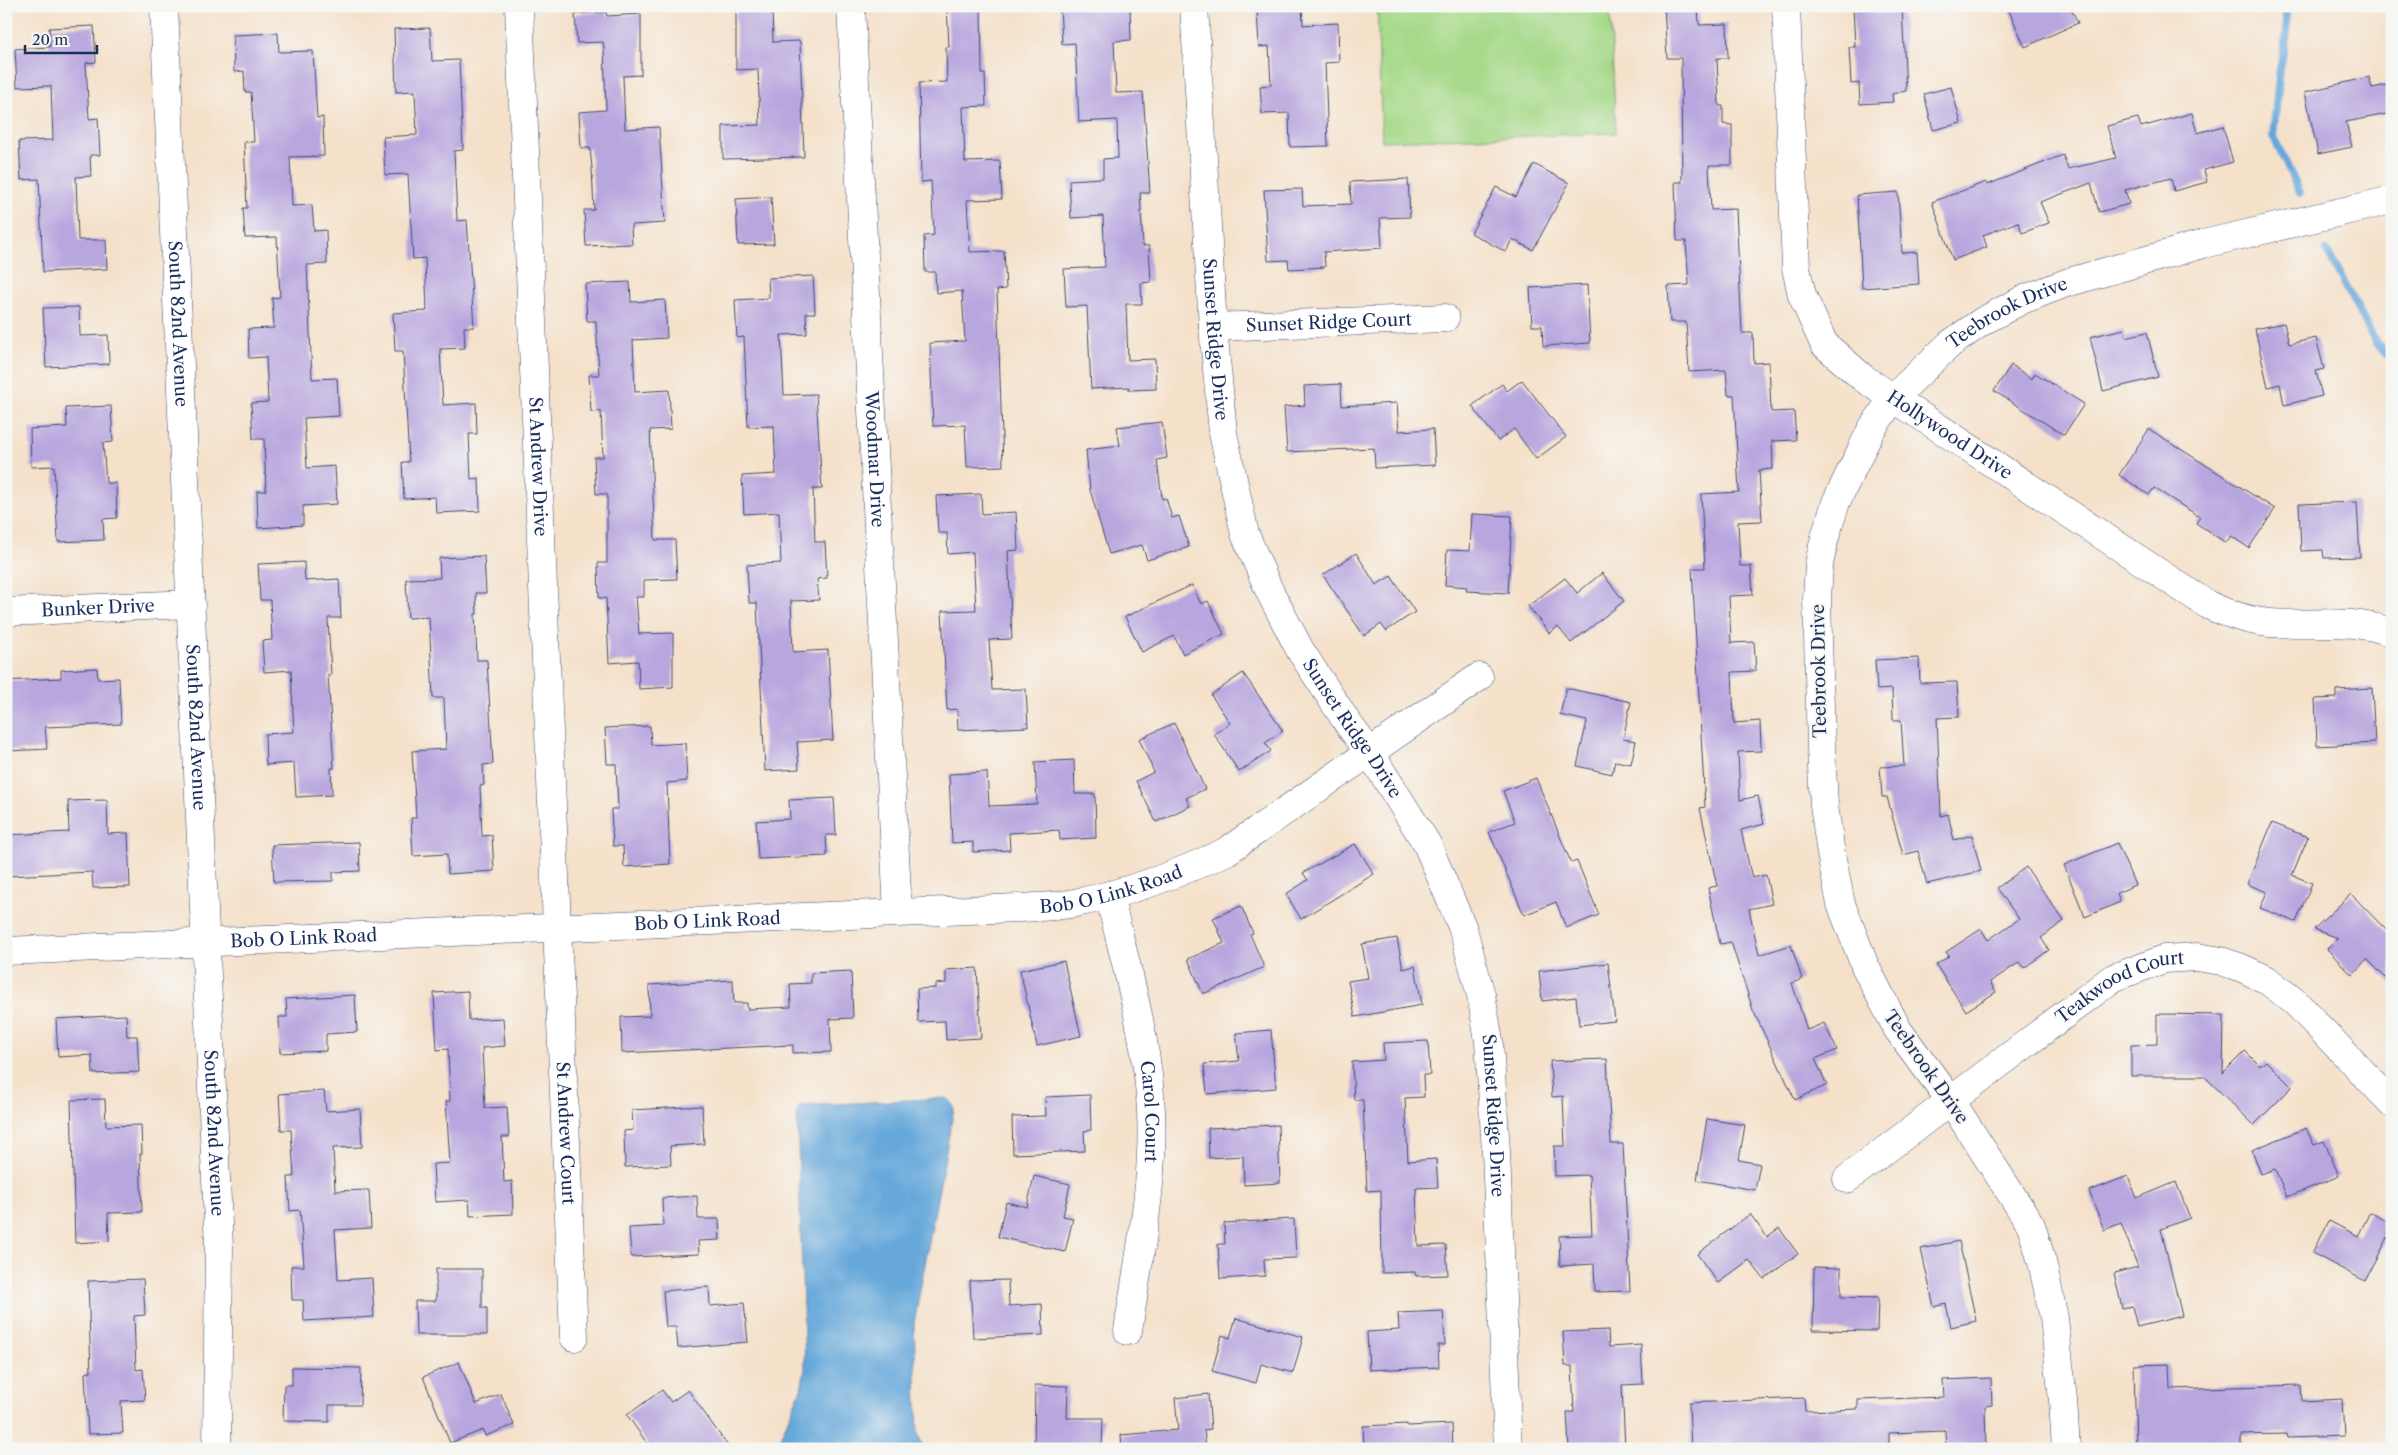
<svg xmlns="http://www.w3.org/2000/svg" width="2398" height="1455" font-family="'Libre Caslon Text',serif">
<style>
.green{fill:#a6d989;stroke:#608474}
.water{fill:#66a8da;stroke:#406c9c}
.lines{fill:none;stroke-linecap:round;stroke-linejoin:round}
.stream{stroke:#66a8da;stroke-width:8}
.building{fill:#b8a6de}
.minor-casing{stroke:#3c4a6e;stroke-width:29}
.minor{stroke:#fff;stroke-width:28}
.labels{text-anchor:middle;stroke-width:4;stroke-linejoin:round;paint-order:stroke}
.street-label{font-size:18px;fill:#1b2f5e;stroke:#f6f6f2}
</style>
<rect width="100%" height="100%" fill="#f6f6f2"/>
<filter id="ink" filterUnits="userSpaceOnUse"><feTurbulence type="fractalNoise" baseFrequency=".02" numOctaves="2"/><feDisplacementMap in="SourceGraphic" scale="10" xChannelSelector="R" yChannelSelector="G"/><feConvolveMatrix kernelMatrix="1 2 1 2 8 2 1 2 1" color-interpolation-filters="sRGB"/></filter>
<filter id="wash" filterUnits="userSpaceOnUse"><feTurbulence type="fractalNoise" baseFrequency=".0096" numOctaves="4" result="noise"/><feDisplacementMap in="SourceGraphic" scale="20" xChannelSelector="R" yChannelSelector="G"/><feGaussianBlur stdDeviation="1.12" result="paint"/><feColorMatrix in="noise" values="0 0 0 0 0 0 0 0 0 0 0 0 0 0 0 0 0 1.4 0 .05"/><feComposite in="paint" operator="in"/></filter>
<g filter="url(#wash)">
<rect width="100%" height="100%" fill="#f5e1ca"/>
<polygon class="green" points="1377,6 1610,6 1616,133 1382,141"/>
<polygon class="water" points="945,1098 951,1101 954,1108 914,1323 918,1433 924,1449 775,1449 801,1389 805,1369 797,1111 800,1106"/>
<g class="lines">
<g class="stream">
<polyline points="2285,6 2287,33 2280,68 2273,136 2300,193"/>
<polyline points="2327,251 2376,343 2392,358"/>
</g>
</g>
<g id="blocks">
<g class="building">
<polygon points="947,6 981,6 982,74 985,74 986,106 963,107 965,162 1000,161 1002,199 967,200 970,252 1004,251 1006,289 997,290 1003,466 967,467 965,425 933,426 930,343 965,341 962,291 936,293 935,272 925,272 924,236 934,235 931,181 921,182 919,83 947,82 946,47 949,47"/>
<polygon points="1060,6 1130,6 1131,40 1114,41 1116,93 1143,92 1150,193 1140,193 1143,246 1149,246 1151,282 1141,283 1142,304 1126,304 1128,360 1155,359 1156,389 1129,390 1129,387 1091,389 1087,306 1066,307 1064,269 1105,267 1103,216 1071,218 1069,180 1103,178 1103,159 1118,158 1117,120 1079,122 1075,43 1062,44"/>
<polygon points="1664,6 1698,6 1699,25 1727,24 1728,58 1717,58 1719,106 1723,106 1723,124 1732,125 1732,165 1709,165 1711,210 1736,209 1742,333 1753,333 1754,363 1769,362 1771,412 1794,411 1796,440 1772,441 1773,469 1759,470 1762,521 1738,522 1740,566 1751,566 1753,595 1729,596 1731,643 1754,642 1756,671 1732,672 1734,723 1760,721 1761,751 1738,752 1740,800 1758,796 1764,824 1741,830 1752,878 1766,875 1772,904 1749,909 1759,955 1791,945 1802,979 1792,983 1807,1030 1824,1023 1837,1050 1815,1059 1827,1085 1795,1100 1753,1010 1731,942 1720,944 1708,888 1717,886 1700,808 1705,807 1692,568 1705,568 1701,494 1739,492 1734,395 1728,395 1726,370 1689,372 1686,322 1670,322 1668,286 1689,285 1686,241 1677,241 1675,182 1682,182 1681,58 1667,58"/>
<polygon points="1853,6 1902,6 1906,91 1892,94 1893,102 1860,104 1859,83 1851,84 1849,47 1855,47"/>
<polygon points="2007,6 2070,6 2078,23 2025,47"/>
<polygon points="1302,7 1303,25 1338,23 1339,62 1325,63 1328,146 1290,147 1289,113 1262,114 1260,86 1271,85 1269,46 1259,47 1257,9"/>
<polygon points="772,8 773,42 800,41 804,157 723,159 723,126 760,125 758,69 736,70 736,10"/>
<polygon points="606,12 607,16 641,14 641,75 623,76 625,129 659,127 665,223 631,225 632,244 586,246 584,210 594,210 592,168 590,148 581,148 579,112 606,110 604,48 603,42 577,43 575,14"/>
<polygon points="94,26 96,62 86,63 89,119 98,118 100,155 90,155 91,176 76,177 78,240 106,240 107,269 43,272 39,179 21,180 19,141 53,140 51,86 17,87 15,49 50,47 49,28"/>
<polygon points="430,28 432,61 459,60 463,150 454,151 457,221 467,220 474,327 464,327 465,348 440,349 443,405 476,403 477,434 469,434 471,479 479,478 480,511 436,513 435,497 404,499 402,462 409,462 403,351 395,351 393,313 427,311 425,258 413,259 408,174 385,175 383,137 417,135 415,91 396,92 394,29"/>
<polygon points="278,33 279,52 313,51 317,118 323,117 324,156 290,157 292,206 312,205 314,231 326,230 327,264 307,265 312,379 337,378 339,416 304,418 307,468 335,466 337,504 303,506 303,525 258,528 257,491 266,491 264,439 253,439 251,403 268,402 266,357 249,358 248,329 274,328 272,298 280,297 277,237 245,238 243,208 247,208 244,142 254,142 251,92 245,92 244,71 234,72 233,35"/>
<polygon points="2369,77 2372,88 2392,84 2392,113 2346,122 2352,147 2318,154 2305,92"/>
<polygon points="1951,87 1961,123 1933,130 1924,94"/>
<polygon points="2192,113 2197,133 2223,126 2233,162 2204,170 2207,182 2174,191 2171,178 2125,190 2129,204 2099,212 2091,183 2040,202 2049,223 2022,233 2018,222 1983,235 1987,247 1953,260 1932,202 1986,182 1987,185 2063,155 2068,169 2116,158 2107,126 2138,118 2141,127"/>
<polygon points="1534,164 1569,183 1533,250 1512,239 1506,252 1471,233 1496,187 1516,197"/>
<polygon points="1408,179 1410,217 1380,218 1382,248 1324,252 1325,267 1289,269 1288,260 1268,261 1264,190 1302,189 1303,206 1351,204 1350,182"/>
<polygon points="1898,192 1902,253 1917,252 1919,284 1862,288 1857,195"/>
<polygon points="771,197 774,244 738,245 736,199"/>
<polygon points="813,276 815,313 806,313 807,334 781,335 784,395 816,394 822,489 813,489 815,542 825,542 827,578 817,579 819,600 791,601 793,652 828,650 833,740 797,742 799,769 765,771 757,603 749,603 747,565 781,563 779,512 744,514 742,476 776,474 774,426 748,427 744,337 737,338 735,300 769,298 768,278"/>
<polygon points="630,282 631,302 665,300 667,338 633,340 635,392 669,390 671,429 650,430 655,540 675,540 677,579 644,580 644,597 636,597 639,634 673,633 673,687 639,689 638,661 609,663 606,598 599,598 598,563 607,563 607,494 596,494 594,457 603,457 601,411 591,412 589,375 599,375 596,321 587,321 585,284"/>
<polygon points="1587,285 1590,343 1543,346 1542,326 1532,326 1530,288"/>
<polygon points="79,307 80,336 108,335 109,364 46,367 43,308"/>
<polygon points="2284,323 2289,344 2316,338 2324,369 2316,371 2322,396 2284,405 2280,384 2268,387 2255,329"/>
<polygon points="2124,329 2126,337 2147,332 2158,377 2103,391 2090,337"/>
<polygon points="2011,365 2032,379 2035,373 2084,404 2064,435 1994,391"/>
<polygon points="1522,380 1566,437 1536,459 1514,429 1498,441 1472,406 1502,384 1507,391"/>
<polygon points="1341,384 1342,406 1397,403 1399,431 1433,429 1435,465 1375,468 1374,448 1287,452 1284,407 1305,405 1304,386"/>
<polygon points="111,406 113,442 103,443 106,483 116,483 117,518 103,519 104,540 58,542 54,466 31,467 30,429 67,427 66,408"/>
<polygon points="1162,422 1167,458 1157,460 1162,499 1166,498 1172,518 1179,516 1189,547 1147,560 1142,545 1109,554 1090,490 1086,450 1120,446 1117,427"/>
<polygon points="2149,429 2275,509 2249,548 2231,536 2226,543 2196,523 2200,517 2154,488 2149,495 2119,475"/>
<polygon points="981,494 982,514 1016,512 1018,550 1008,551 1012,639 989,640 992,690 1026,689 1028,727 958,730 957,709 947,710 942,611 976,610 973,552 948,554 947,533 938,533 936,496"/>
<polygon points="2357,502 2360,557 2324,558 2323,550 2301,551 2299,504"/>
<polygon points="1472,514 1512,516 1508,593 1466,591 1467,587 1445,585 1447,550 1470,551"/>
<polygon points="1356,553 1376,585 1391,576 1415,612 1386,631 1381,624 1364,636 1323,575"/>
<polygon points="484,556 486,593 476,593 477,614 475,614 477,660 487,660 493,764 483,765 484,785 480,786 482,836 492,835 494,871 448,874 447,854 413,856 411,818 416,818 412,751 446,749 444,698 433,698 429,617 408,618 406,579 440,578 439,558"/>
<polygon points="304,562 305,581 339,579 341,618 328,618 331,675 328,675 334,768 331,768 332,795 296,797 294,763 266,765 265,734 294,732 291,670 264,672 262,641 272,640 270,600 260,600 258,564"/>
<polygon points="1602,573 1624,601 1571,643 1558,627 1549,633 1528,606 1565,578 1577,593"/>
<polygon points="1192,585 1201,604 1208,601 1224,634 1183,654 1174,636 1142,652 1125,617"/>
<polygon points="1919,658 1920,683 1957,682 1959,717 1937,718 1941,816 1948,814 1954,840 1972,835 1981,871 1927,884 1918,851 1903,855 1887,797 1882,797 1880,767 1904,766 1901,720 1893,720 1892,689 1877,690 1875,660"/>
<polygon points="97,668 98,679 119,678 121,724 45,727 47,749 8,751 6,681 61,678 61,670"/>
<polygon points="1243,673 1283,731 1265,743 1271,751 1239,772 1214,734 1230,723 1211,695"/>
<polygon points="1566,688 1631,702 1623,739 1636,741 1631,764 1615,761 1612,774 1577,766 1587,721 1560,715"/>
<polygon points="2372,688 2375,743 2317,746 2315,699 2336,698 2336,690"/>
<polygon points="1174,723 1205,789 1186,798 1190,806 1156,822 1136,781 1154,772 1139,739"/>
<polygon points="650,726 651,745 685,743 687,781 667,783 670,864 624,867 623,846 613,846 611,809 618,809 616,764 607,764 605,728"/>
<polygon points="1074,760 1075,794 1095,794 1096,838 1060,840 1059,830 1009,833 1010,850 973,852 973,842 952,843 949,774 987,772 989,806 1037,804 1035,762"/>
<polygon points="1536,778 1571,863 1577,861 1599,915 1566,928 1556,902 1524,915 1489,832 1515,822 1503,791"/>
<polygon points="834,798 836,835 826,835 827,856 758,859 756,821 790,819 789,800"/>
<polygon points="107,800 108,834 128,833 130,887 93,888 92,872 6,876 6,835 69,832 68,801"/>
<polygon points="2272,823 2308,837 2292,875 2312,883 2296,922 2260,908 2267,892 2247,884"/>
<polygon points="359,842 360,871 333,872 333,881 274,882 272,845"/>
<polygon points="2117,843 2135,885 2117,893 2120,902 2085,917 2064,865"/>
<polygon points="1355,844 1374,874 1301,919 1286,894 1308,880 1303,873"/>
<polygon points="2026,867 2064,921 2041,938 2049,950 2024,968 2020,962 1990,982 1996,992 1966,1011 1936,965 1949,956 1946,952 1981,929 1988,940 2019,919 1997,888"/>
<polygon points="2351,894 2392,936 2392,984 2367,959 2352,975 2327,949 2338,938 2314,929"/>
<polygon points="1241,906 1253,933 1250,934 1264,967 1203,994 1188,959 1224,943 1213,918"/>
<polygon points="1397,938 1403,969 1415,966 1422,1005 1355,1017 1348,981 1368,978 1362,944"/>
<polygon points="1064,961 1081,1036 1037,1046 1020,970"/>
<polygon points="1608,963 1615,1021 1579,1025 1576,997 1542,1001 1539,971"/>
<polygon points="977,968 981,1038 946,1040 945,1021 918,1022 917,989 935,988 935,984 946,983 946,970"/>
<polygon points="851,971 853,1018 830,1019 831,1052 793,1053 793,1045 622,1053 621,1017 650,1016 649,985 733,980 734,1003 747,1003 747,1009 791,1007 790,984 811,983 811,973"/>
<polygon points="468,991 469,1020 503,1018 505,1046 482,1048 485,1108 507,1107 509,1137 502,1137 504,1182 512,1181 513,1214 470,1216 469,1200 435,1202 433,1164 450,1163 446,1101 450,1101 448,1049 437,1050 434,993"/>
<polygon points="355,995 357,1032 326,1034 326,1051 280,1053 279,1017 287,1017 286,999"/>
<polygon points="2157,1014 2224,1015 2223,1073 2245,1051 2260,1066 2266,1061 2292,1087 2254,1125 2204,1076 2131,1076 2131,1045 2157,1044"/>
<polygon points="126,1015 127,1036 137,1036 139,1072 93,1074 92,1055 58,1057 56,1019"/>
<polygon points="1271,1030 1276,1088 1207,1094 1204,1064 1239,1061 1236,1033"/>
<polygon points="1428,1041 1430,1075 1423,1075 1424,1097 1405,1098 1408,1161 1436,1159 1438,1187 1416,1188 1418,1246 1446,1245 1448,1275 1416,1276 1415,1272 1382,1273 1381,1190 1367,1191 1363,1100 1354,1100 1352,1062 1384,1060 1383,1043"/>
<polygon points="1607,1059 1611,1144 1623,1144 1630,1291 1595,1292 1594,1264 1560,1266 1559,1236 1592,1235 1589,1175 1555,1176 1554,1146 1565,1146 1563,1096 1552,1097 1550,1061"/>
<polygon points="324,1091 326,1111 360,1109 362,1147 333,1148 335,1191 369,1190 371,1228 335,1230 338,1280 372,1278 374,1317 304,1321 303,1300 292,1300 291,1266 304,1266 300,1210 290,1211 288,1177 294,1177 291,1130 281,1130 279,1094"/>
<polygon points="1090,1095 1091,1130 1084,1131 1085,1151 1013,1154 1012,1117 1046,1116 1045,1097"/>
<polygon points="105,1099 106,1126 141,1125 142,1154 140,1154 142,1212 108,1213 109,1241 75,1243 71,1100"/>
<polygon points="702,1106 704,1144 670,1146 671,1165 625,1167 624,1131 633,1130 632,1110"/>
<polygon points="1707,1119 1745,1125 1739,1160 1760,1164 1755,1190 1697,1180"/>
<polygon points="1278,1125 1280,1183 1244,1185 1243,1156 1209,1158 1208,1128"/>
<polygon points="2306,1128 2314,1145 2324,1141 2339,1176 2287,1197 2275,1169 2261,1174 2252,1150"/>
<polygon points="1034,1176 1070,1184 1063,1216 1073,1218 1065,1252 998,1237 1006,1202 1027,1207"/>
<polygon points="2128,1176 2137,1198 2176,1182 2190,1218 2161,1229 2182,1316 2137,1327 2132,1306 2122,1308 2114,1273 2138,1267 2121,1223 2104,1230 2089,1191"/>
<polygon points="697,1196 698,1219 719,1219 720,1240 698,1241 699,1254 631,1257 629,1228 663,1226 662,1198"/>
<polygon points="2370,1212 2392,1224 2392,1230 2365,1281 2312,1253 2329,1221 2358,1236"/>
<polygon points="1750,1214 1767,1237 1779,1228 1798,1254 1764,1279 1749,1260 1718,1283 1697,1254"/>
<polygon points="1294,1219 1296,1258 1264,1259 1265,1276 1220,1279 1218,1244 1225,1244 1224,1223"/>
<polygon points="1959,1241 1976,1321 1951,1327 1946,1304 1934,1307 1921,1249"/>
<polygon points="1814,1267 1841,1268 1841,1297 1878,1298 1877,1331 1813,1330"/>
<polygon points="436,1269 482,1269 482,1308 487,1308 487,1335 416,1335 415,1301 436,1301"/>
<polygon points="143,1279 145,1315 134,1316 136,1370 143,1369 145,1400 121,1401 123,1433 88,1434 85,1373 91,1372 88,1281"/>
<polygon points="1008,1280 1009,1306 1042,1304 1043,1335 973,1338 970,1281"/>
<polygon points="709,1287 710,1306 744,1303 748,1342 678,1348 676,1327 666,1327 663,1291"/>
<polygon points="1443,1311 1445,1345 1438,1345 1439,1367 1369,1370 1367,1332 1399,1330 1398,1313"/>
<polygon points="1236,1318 1303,1337 1293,1373 1261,1364 1256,1383 1212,1371 1222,1335 1230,1338"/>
<polygon points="1608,1330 1609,1347 1641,1345 1643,1384 1622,1385 1625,1449 1569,1448 1567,1412 1574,1412 1572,1366 1565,1366 1563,1332"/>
<polygon points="459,1362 476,1404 501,1394 514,1425 485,1436 483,1430 450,1443 423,1377"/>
<polygon points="2169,1364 2170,1389 2301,1385 2302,1401 2342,1399 2344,1436 2287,1438 2286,1434 2241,1435 2241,1446 2136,1447 2134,1365"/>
<polygon points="292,1367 361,1368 360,1405 329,1405 329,1422 283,1421 284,1385 292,1385"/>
<polygon points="1991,1378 1992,1405 1985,1406 1986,1449 1946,1449 1945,1431 1889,1433 1889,1449 1691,1449 1689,1403 1804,1398 1805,1411 1858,1409 1858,1400 1944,1397 1943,1380"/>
<polygon points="1035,1385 1068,1386 1067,1418 1103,1418 1102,1449 1034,1449"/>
<polygon points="662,1390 671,1402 688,1390 730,1449 651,1449 627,1415"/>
<polygon points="1208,1394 1211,1429 1204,1430 1206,1449 1122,1449 1121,1435 1178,1430 1175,1398"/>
<polygon points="1407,1424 1407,1426 1452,1424 1453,1449 1364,1449 1363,1426"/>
</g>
</g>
</g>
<g filter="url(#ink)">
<use href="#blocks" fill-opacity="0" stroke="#3c4a6e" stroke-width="1"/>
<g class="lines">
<g class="minor-casing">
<g id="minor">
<path id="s1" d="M 164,6 L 219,1247 L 217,1449"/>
<path id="s2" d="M 519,6 L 574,1337"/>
<path id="s3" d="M 851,6 L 898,912"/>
<path id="s4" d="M 1194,6 L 1213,327 L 1223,433 L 1245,534 L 1269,590 L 1300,650 L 1349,725 L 1370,753 L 1427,844 L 1463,929 L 1481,995 L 1489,1041 L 1496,1152 L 1508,1449"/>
<path id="s5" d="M 1786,6 L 1796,268 L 1802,295 L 1824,344 L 1863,378 L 2208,605 C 2228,614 2248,621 2270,623 C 2311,626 2353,617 2392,633"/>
<path id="s6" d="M 1213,327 L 1445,318"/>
<path id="s7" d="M 6,612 L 191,604"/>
<path id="s8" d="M 1109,895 C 1125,962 1145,1028 1150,1096 C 1157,1174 1139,1254 1128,1331"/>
<path id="s9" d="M 6,951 L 1017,908 C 1036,907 1056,907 1075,903 C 1127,893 1179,874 1227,851 L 1479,677"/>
<path id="s10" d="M 1847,1179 L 2113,978 L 2164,959 L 2197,957 L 2221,961 L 2242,968 L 2267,980 L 2296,1003 L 2392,1103"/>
<path id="s11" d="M 2066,1449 L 2063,1400 L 2054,1318 L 2042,1262 L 2031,1225 L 1951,1101 L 1898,1030 L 1865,966 L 1841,904 L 1831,854 L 1824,805 L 1821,748 L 1817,599 L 1819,564 L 1825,537 L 1836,502 L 1871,430 L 1893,398 L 1950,344 L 1983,321 L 2022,300 L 2066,283 L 2203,244 L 2392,200"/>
</g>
</g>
<use href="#minor" class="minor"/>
</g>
</g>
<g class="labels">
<g class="street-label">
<text dy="6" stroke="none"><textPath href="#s11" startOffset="1271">Teebrook Drive</textPath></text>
<text dy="6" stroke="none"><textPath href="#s1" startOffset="318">South 82nd Avenue</textPath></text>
<text dy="6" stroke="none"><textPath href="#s6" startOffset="116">Sunset Ridge Court</textPath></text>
<text dy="6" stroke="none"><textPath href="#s4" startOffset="334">Sunset Ridge Drive</textPath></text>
<text dy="6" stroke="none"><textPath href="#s5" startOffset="499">Hollywood Drive</textPath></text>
<text dy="6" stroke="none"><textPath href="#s3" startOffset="454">Woodmar Drive</textPath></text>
<text dy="6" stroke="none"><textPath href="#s2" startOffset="461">St Andrew Drive</textPath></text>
<text dy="6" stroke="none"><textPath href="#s7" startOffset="92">Bunker Drive</textPath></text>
<text transform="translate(1819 671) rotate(-91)" y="6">Teebrook Drive</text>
<text dy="6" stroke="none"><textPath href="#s1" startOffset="722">South 82nd Avenue</textPath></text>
<text dy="6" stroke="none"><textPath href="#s4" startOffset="754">Sunset Ridge Drive</textPath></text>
<text dy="6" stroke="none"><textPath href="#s9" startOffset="1108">Bob O Link Road</textPath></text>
<text dy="6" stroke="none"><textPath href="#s9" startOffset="702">Bob O Link Road</textPath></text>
<text dy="6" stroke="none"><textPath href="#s9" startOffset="298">Bob O Link Road</textPath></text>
<text dy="6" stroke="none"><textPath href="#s10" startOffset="336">Teakwood Court</textPath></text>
<text transform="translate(1926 1067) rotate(55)" y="6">Teebrook Drive</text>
<text dy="6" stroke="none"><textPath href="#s8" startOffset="221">Carol Court</textPath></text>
<text dy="6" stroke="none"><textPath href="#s4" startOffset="1174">Sunset Ridge Drive</textPath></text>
<text dy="6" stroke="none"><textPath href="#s1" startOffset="1128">South 82nd Avenue</textPath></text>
<text dy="6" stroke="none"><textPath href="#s2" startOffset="1128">St Andrew Court</textPath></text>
</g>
</g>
<rect width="2398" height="1455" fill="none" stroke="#f6f6f2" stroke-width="25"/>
<path d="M25 45v8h72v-8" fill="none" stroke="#1b2f5e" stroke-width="2.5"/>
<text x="32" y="45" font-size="15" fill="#1b2f5e" stroke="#f6f6f2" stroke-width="4" paint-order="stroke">20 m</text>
</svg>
